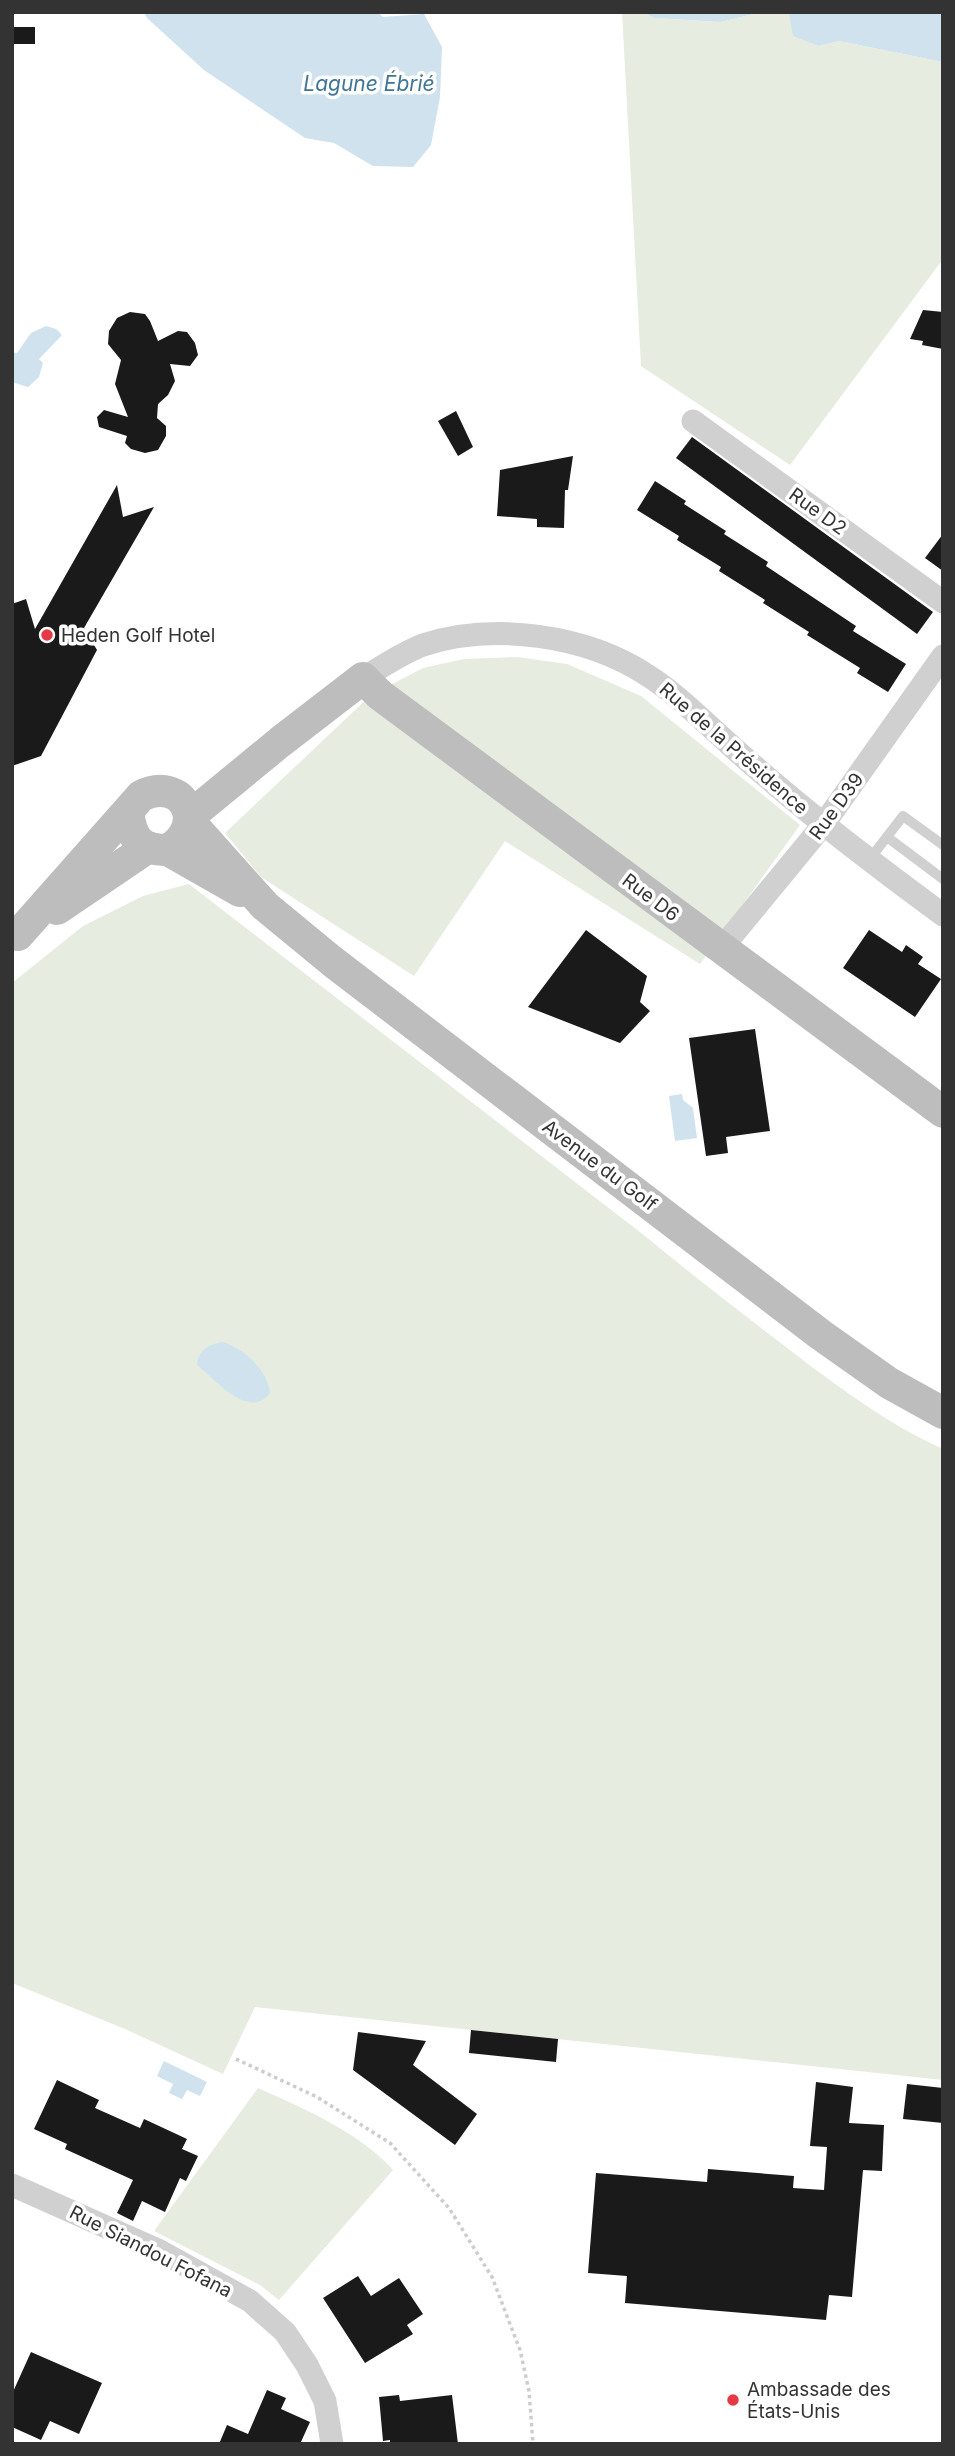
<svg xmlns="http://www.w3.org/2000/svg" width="955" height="2456" font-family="Inter,sans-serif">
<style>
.grass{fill:#e6ecdf}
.water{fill:#cfe2ee}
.building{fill:#1a1a1a}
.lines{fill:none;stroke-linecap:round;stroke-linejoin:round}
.path{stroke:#cdcdcd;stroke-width:3.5;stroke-dasharray:3.5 3.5;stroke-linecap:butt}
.lane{stroke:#d0d0d0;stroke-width:10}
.street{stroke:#d0d0d0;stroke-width:23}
.secondary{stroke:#bdbdbd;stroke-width:32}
.poi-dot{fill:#e63946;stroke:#fff;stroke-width:2.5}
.labels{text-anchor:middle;stroke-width:7;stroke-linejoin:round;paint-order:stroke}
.street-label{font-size:19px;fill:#333;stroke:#fff}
.poi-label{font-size:19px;fill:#333;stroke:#fff;text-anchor:start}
.water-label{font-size:21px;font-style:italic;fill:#3f7597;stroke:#fff}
</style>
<rect width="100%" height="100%" fill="#fff"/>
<g class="grass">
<polygon points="622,12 642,12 654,18 721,22 762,12 781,12 789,14 819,46 839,41 943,62 943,259 790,465 641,366"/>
<polygon points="517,657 567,664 641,696 800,825 700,964 505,841 414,976 261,877 225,833 371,695 423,668 464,659"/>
<path d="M 189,884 L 645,1236 C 698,1280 753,1322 808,1364 C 853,1397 892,1426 943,1449 L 943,2080 L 255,2007 L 223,2074 L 125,2029 L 12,1983 L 12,983 L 83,926 L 143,896 Z"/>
<path d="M 258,2088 C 301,2107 362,2134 393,2170 L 279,2300 L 260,2285 L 154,2231 Z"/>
</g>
<g class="water">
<polygon points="144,12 377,12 383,17 424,14 442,47 440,97 431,145 413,167 373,166 334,143 305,138 204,70 147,18"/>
<polygon points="642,12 762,12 721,22 654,18"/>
<polygon points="781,12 943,12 943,62 839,41 819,46 793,36 789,14"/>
<polygon points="46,326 56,329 62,335 39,359 43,363 39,377 28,387 12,382 12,353 17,353 31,333"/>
<polygon points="682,1094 683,1100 693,1108 697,1138 675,1141 669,1096"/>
<path d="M 223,1342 C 244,1349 268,1370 270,1393 C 249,1421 215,1379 197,1365 C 199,1349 208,1345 223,1342 Z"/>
<polygon points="164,2061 207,2082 200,2096 187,2090 182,2099 169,2093 173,2084 157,2076"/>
</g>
<g class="building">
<rect x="12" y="27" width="23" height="17"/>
<polygon points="923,310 943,312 943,349 922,345 923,341 910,339"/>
<polygon points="130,312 145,314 150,321 158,341 178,331 187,332 195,343 198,355 190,366 170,364 175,381 168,395 158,404 157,418 166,426 166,436 158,450 145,453 131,449 125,443 127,436 99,427 97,417 104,410 128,417 115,384 121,360 108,344 109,331 117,318"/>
<polygon points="456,411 473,447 458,456 438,421"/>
<polygon points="692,437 933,612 917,634 676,458"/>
<polygon points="573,456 568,490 565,490 564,528 537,527 537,519 497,516 500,470"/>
<polygon points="655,481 686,501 684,504 726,531 724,534 768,562 766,566 856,626 853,631 906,664 888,692 857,673 860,668 807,635 809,632 763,603 765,600 719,571 721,567 677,540 679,536 637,510"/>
<polygon points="117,485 123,517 154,507 84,628 97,650 41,756 12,766 12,604 26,599 35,629"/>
<polygon points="943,534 943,571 925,558"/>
<polygon points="586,930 647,976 640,1002 650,1011 620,1043 528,1007"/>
<polygon points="869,930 902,952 906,945 923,957 918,964 941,979 915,1017 843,968"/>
<polygon points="755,1029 770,1131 726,1137 728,1153 706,1156 689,1038"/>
<polygon points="471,2030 558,2039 556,2062 469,2053"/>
<polygon points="358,2032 426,2041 413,2065 477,2114 455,2145 353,2070"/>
<polygon points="57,2080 99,2100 95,2108 140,2128 144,2119 187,2139 182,2149 198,2156 186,2181 180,2178 165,2212 142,2201 133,2221 117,2213 133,2180 65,2149 67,2144 34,2129"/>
<polygon points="816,2082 853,2087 849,2123 884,2125 882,2171 863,2170 852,2297 829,2295 826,2320 625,2303 627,2276 588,2273 596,2173 707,2182 708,2169 794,2176 793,2188 824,2190 827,2147 810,2146"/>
<polygon points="907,2084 943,2088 943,2123 903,2119"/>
<polygon points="358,2276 371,2296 399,2278 423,2314 407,2325 413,2334 365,2363 323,2298"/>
<polygon points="31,2352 102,2383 79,2434 50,2421 41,2440 12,2427 12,2394"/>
<polygon points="267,2390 286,2398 281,2409 310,2422 300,2444 219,2444 227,2425 248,2434"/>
<polygon points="399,2395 400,2401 452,2395 458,2444 390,2444 390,2440 383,2441 379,2397"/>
</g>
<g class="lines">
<polyline class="path" points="236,2059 317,2097 390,2143 449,2208 492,2277 520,2350 529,2391 533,2444"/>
<g class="lane">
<polyline points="887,837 943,879"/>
<polyline points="869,860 903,816 943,845"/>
</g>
<g class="street">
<polyline points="693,421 943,602"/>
<path d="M 363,678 C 382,667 402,653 423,645 C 493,622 586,635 647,675 C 677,694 702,720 728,743 C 744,758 760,771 776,785 C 830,831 886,873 943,915"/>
<polyline points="721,949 823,825 943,656"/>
<polyline points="12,2185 160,2251 250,2301 285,2332 307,2365 325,2401 332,2444"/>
</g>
<g class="secondary">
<polyline points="190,816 280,742 363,678 380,695 943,1112"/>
<polyline points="189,821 265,906 333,962 821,1335 889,1383 943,1413"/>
<polyline points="168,850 240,891"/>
<polyline points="57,909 147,848"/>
<path d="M 18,935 L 141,796 C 182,775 210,824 168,850 C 139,850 132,839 128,812"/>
</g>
</g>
<g class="poi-dot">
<circle cx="47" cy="635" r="7"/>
<circle cx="733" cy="2400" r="7"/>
</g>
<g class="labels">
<g class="street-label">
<text transform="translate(818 511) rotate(36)" y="7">Rue D2</text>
<text transform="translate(734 748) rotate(41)" y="7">Rue de la Présidence</text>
<text transform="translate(836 806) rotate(-54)" y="7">Rue D39</text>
<text transform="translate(651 897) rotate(37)" y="7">Rue D6</text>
<text transform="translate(600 1165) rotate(37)" y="7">Avenue du Golf</text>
<text transform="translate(151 2251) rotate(27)" y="7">Rue Siandou Fofana</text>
</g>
<g class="poi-label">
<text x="61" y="642">Heden Golf Hotel</text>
<text x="747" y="2396">Ambassade des<tspan x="747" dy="22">États-Unis</tspan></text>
</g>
<g class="water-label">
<text x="369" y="91">Lagune Ébrié</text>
</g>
</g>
<rect width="955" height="2456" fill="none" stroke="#333333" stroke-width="28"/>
</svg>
